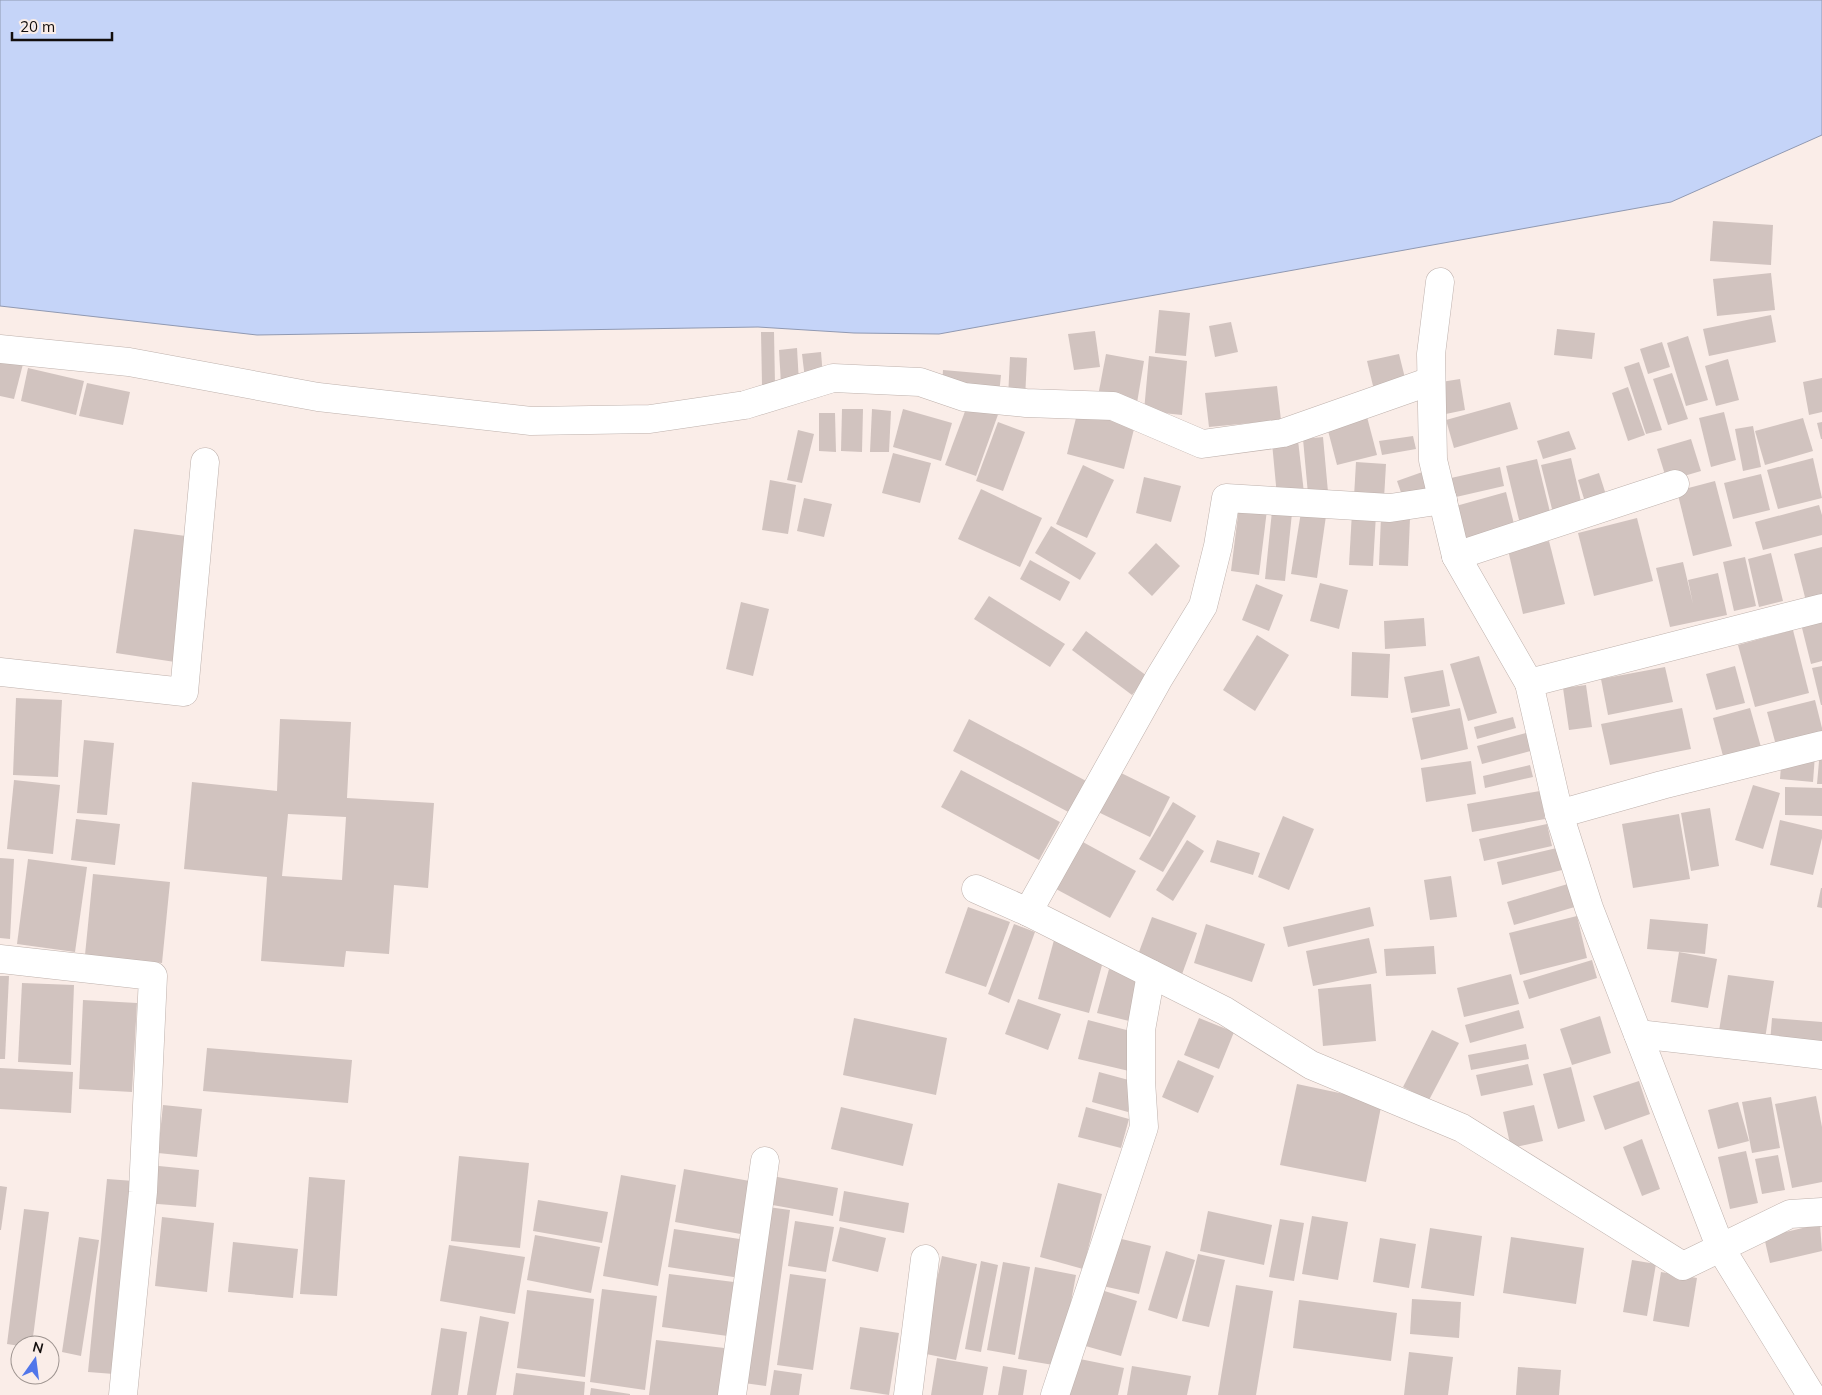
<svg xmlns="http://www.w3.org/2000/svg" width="1822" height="1395" font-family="Mulish,sans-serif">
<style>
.water{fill:#c5d4f8;stroke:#9099b2}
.building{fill:#d1c3bf;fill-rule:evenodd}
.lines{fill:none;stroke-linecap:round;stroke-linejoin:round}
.minor-casing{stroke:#beb1ac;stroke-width:29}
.minor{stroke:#fff;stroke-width:28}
</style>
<rect width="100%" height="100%" fill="#faede8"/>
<polygon class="water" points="0,0 1822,0 1822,135 1671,202 939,334 854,333 758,327 257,335 0,306"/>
<g class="building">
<polygon points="1713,221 1773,225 1771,265 1710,261"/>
<polygon points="1771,273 1775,310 1717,316 1713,279"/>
<polygon points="1159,310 1190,313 1186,356 1155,353"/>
<polygon points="1771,315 1776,342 1709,356 1703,329"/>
<polygon points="1231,322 1238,352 1215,357 1209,326"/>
<polygon points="1557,329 1595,333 1592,359 1554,355"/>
<polygon points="1095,331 1100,367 1074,370 1068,334"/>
<polygon points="761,332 774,332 775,385 762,385"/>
<polygon points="1688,336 1708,400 1686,406 1667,343"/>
<polygon points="1662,342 1670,367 1648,374 1640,349"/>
<polygon points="797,348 799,383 781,384 779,350"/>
<polygon points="821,352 823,377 805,379 802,354"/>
<polygon points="1106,354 1144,361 1137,403 1098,396"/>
<polygon points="1399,354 1406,382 1374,390 1367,361"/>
<polygon points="1149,356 1187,361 1182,415 1144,411"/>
<polygon points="1010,357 1027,358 1025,399 1008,398"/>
<polygon points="0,358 23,364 14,399 0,396"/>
<polygon points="1728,359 1739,400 1716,406 1705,366"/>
<polygon points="1639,362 1662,430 1646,434 1624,367"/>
<polygon points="28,368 84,381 76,415 21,401"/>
<polygon points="943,370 1001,375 999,394 942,389"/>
<polygon points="1672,373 1688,419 1668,425 1653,379"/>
<polygon points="1822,378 1822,412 1809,415 1803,382"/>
<polygon points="1460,379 1465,410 1441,415 1435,383"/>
<polygon points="87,383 130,392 123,425 79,416"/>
<polygon points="1277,386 1281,420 1209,427 1205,393"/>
<polygon points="1628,387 1645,435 1628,441 1612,393"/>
<polygon points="970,398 1000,409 976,476 945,465"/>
<polygon points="1510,402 1518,429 1454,448 1446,420"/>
<polygon points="842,409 863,409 862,452 841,451"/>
<polygon points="872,409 891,411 889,452 870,452"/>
<polygon points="903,409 952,423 941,461 893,447"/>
<polygon points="1078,410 1135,425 1124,469 1067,454"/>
<polygon points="1724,412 1736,460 1711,467 1699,418"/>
<polygon points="819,413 835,413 836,452 819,451"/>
<polygon points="1366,413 1377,455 1337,465 1326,423"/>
<polygon points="1803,418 1813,451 1765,465 1755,431"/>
<polygon points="998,422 1025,432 1003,491 976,481"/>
<polygon points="1822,422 1822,439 1821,439 1817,423"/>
<polygon points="1753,426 1761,467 1743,471 1735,429"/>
<polygon points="798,430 814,434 802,483 787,480"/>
<polygon points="1569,431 1576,449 1543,459 1537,441"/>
<polygon points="1413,436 1416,449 1382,455 1379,441"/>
<polygon points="1323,437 1328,492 1308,494 1303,439"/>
<polygon points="1691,439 1701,471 1667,481 1657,449"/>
<polygon points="1298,440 1304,493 1277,496 1272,443"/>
<polygon points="893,453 931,463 920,503 882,493"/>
<polygon points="1571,458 1583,510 1554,517 1541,465"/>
<polygon points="1813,458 1822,498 1778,509 1767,470"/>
<polygon points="1537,459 1551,516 1520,524 1506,466"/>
<polygon points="1356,462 1386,464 1384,499 1354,497"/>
<polygon points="1083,465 1114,480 1087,538 1056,524"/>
<polygon points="1500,467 1504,486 1456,497 1451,478"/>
<polygon points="1428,470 1435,490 1404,501 1397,481"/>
<polygon points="1599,473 1608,501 1587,508 1578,480"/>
<polygon points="1761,474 1770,510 1733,519 1724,483"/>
<polygon points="1144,477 1181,486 1171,522 1136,513"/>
<polygon points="770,480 796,485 788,534 762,530"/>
<polygon points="1715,481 1732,546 1693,556 1677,491"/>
<polygon points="981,489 1042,518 1020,567 958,539"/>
<polygon points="1506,492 1516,532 1466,545 1456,506"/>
<polygon points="804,498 832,504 824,537 797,531"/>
<polygon points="1819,505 1822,515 1822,535 1763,550 1755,522"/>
<polygon points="1239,507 1267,510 1259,575 1231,571"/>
<polygon points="1272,511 1292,513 1285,581 1265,579"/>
<polygon points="1301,512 1326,516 1317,578 1291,574"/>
<polygon points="1352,512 1376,514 1373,566 1349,565"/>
<polygon points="1381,517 1410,518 1408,566 1379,565"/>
<polygon points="1637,518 1653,581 1594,596 1578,533"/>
<polygon points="1051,526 1096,553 1080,580 1035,553"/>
<polygon points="134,529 193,537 175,662 116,653"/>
<polygon points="1549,541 1565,604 1523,614 1508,550"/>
<polygon points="1156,543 1180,566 1152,596 1128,573"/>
<polygon points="1822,547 1822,601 1807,605 1794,554"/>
<polygon points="1771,553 1783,601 1759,607 1748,559"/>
<polygon points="1745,557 1756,606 1734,611 1723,562"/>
<polygon points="1030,560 1070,582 1060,601 1020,579"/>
<polygon points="1683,562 1693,604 1688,580 1718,573 1727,615 1670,627 1656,568"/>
<polygon points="1320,583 1348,590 1339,629 1310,621"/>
<polygon points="1256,584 1283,595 1269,631 1242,620"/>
<polygon points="989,596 1065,644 1050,667 974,619"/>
<polygon points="741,602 769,609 753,676 726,669"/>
<polygon points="1424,618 1426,646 1385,649 1384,621"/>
<polygon points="1822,619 1822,661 1811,664 1801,624"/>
<polygon points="1793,630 1809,693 1755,707 1738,645"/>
<polygon points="1086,631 1147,676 1132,695 1072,650"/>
<polygon points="1257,635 1289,655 1255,711 1223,690"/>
<polygon points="1352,652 1390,654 1388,698 1351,696"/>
<polygon points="1479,656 1497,713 1468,721 1450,664"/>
<polygon points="1735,666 1745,703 1716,710 1706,674"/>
<polygon points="1822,666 1822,705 1821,705 1812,668"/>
<polygon points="1665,667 1673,702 1608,715 1601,679"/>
<polygon points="1443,670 1450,706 1411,713 1404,677"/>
<polygon points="1586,685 1592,727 1569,730 1563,688"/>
<polygon points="16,698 62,700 58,777 13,775"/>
<polygon points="1815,700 1822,728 1822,738 1777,749 1767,712"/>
<polygon points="1460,708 1468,749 1421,760 1412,718"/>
<polygon points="1682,708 1691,749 1610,765 1601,724"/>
<polygon points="1750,708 1761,747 1723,756 1713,718"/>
<polygon points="1513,717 1516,728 1477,739 1474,727"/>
<path d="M 280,719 L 351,722 L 347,798 L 434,803 L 428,888 L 394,885 L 389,954 L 346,951 L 344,967 L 261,961 L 267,877 L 184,869 L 192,782 L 277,791 ZM 288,814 L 346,817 L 342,880 L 282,876 Z"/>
<polygon points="969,719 1090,783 1074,815 953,751"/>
<polygon points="1533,731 1538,749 1482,764 1477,746"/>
<polygon points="84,740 114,743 107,815 77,813"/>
<polygon points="1820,750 1822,750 1822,784 1817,784"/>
<polygon points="1782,753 1815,755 1813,782 1780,779"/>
<polygon points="1471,761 1476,794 1426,802 1421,768"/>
<polygon points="1530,765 1533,777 1485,788 1483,776"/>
<polygon points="961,770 1060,822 1039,860 941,807"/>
<polygon points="1115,770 1170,797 1150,837 1096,811"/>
<polygon points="14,780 60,785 53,854 7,849"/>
<polygon points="1753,785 1780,793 1763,849 1735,840"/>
<polygon points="1785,787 1822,788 1822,816 1785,815"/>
<polygon points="1540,791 1545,819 1472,832 1467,804"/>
<polygon points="1173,802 1196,816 1163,872 1139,859"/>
<polygon points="1710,808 1719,866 1691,871 1681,813"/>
<polygon points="1679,814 1690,879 1633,888 1622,824"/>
<polygon points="1283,816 1314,829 1289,890 1258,877"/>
<polygon points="76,819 120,824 115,865 71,860"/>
<polygon points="1780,820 1822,830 1822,838 1813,875 1770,865"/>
<polygon points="1547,824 1552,846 1484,861 1479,839"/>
<polygon points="1187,840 1204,851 1173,901 1156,890"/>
<polygon points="1217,840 1260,853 1253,875 1210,862"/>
<polygon points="1081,841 1136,871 1110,918 1056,889"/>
<polygon points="1561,847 1566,869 1502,885 1497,862"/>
<polygon points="0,858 14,859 10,939 0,938"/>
<polygon points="28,859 87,867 75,952 17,944"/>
<polygon points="93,874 170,882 162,963 85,955"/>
<polygon points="1451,876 1457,917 1430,920 1424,880"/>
<polygon points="1571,883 1578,906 1514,925 1507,902"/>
<polygon points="1821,888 1822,888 1822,908 1817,907"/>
<polygon points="968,907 1010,922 986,987 945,973"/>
<polygon points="1370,907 1374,926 1288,947 1283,927"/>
<polygon points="1577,916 1587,958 1520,975 1509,933"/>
<polygon points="1152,917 1197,933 1181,977 1136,960"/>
<polygon points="1650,919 1708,924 1705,954 1647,949"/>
<polygon points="1014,924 1035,932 1009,1003 988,994"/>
<polygon points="1206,924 1265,944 1252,982 1194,963"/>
<polygon points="1369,938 1377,973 1313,986 1306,951"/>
<polygon points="1054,940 1105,954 1089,1013 1038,999"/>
<polygon points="1434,946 1436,974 1386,976 1384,949"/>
<polygon points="1679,952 1717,959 1708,1008 1671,1002"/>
<polygon points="1592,960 1597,978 1529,999 1523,981"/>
<polygon points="1109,969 1148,980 1137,1023 1097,1013"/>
<polygon points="1511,974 1519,1004 1464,1017 1457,988"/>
<polygon points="1728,975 1774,981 1765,1039 1719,1031"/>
<polygon points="0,976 9,976 5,1059 0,1059"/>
<polygon points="22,983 74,985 71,1065 18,1062"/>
<polygon points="1371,984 1376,1041 1323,1046 1318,989"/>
<polygon points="1018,999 1061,1014 1048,1050 1005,1034"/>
<polygon points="83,1000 137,1003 132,1092 79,1089"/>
<polygon points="1519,1010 1524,1028 1470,1043 1465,1025"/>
<polygon points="1600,1016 1611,1053 1572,1065 1560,1029"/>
<polygon points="854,1018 947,1038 936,1095 843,1075"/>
<polygon points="1199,1018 1234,1032 1219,1069 1184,1055"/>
<polygon points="1772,1018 1822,1022 1822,1047 1770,1043"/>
<polygon points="1088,1020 1138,1033 1129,1071 1078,1059"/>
<polygon points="1432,1030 1459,1043 1429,1100 1403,1087"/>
<polygon points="1526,1044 1529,1059 1471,1070 1468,1055"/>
<polygon points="207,1048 352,1060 348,1103 203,1091"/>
<polygon points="1178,1060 1214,1076 1198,1113 1162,1097"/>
<polygon points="1528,1064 1533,1085 1481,1096 1476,1075"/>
<polygon points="1571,1067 1585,1121 1558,1129 1543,1074"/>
<polygon points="0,1068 73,1072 71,1113 0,1109"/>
<polygon points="1099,1072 1136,1082 1128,1112 1092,1102"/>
<polygon points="1639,1081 1650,1114 1605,1130 1593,1096"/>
<polygon points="1297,1084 1382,1102 1366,1182 1280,1165"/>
<polygon points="1816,1096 1822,1127 1822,1182 1792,1188 1775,1104"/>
<polygon points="1771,1097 1780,1148 1752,1153 1742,1102"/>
<polygon points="1738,1102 1749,1141 1718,1149 1708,1110"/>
<polygon points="163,1105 202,1109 197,1157 158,1153"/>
<polygon points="1534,1105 1543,1141 1511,1148 1503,1112"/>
<polygon points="841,1107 913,1124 903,1166 831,1149"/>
<polygon points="1086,1107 1129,1119 1121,1148 1078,1137"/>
<polygon points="1642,1139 1660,1189 1642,1196 1623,1147"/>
<polygon points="1746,1151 1758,1203 1730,1209 1718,1157"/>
<polygon points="1778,1155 1785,1190 1762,1194 1755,1159"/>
<polygon points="459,1156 529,1163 520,1248 451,1241"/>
<polygon points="149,1165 199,1170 196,1207 145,1203"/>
<polygon points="684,1169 755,1182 746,1235 675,1222"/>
<polygon points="621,1175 676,1185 658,1286 603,1276"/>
<polygon points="772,1176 838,1188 833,1216 767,1204"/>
<polygon points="309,1177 345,1180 337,1296 300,1294"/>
<polygon points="107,1179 134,1181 114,1374 88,1372"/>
<polygon points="1058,1183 1102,1194 1083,1269 1040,1257"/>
<polygon points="0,1186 7,1187 1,1230 0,1230"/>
<polygon points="844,1191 909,1203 904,1233 839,1221"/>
<polygon points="538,1200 608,1212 602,1243 533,1231"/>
<polygon points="768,1207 790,1210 766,1386 744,1383"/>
<polygon points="24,1209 49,1212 32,1345 20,1346 7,1344"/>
<polygon points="1208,1211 1272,1225 1264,1265 1200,1251"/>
<polygon points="1312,1216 1348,1222 1338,1280 1302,1274"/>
<polygon points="162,1217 214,1223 207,1292 155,1286"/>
<polygon points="1280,1219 1304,1223 1294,1281 1269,1277"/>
<polygon points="795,1221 834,1227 826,1272 788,1266"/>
<polygon points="1820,1224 1822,1251 1770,1263 1764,1237"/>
<polygon points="840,1227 886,1238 878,1272 832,1261"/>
<polygon points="1430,1228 1482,1236 1474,1296 1421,1288"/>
<polygon points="674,1229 746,1240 740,1278 668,1267"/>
<polygon points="535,1235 600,1247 591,1293 527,1280"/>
<polygon points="1109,1236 1151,1246 1139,1294 1098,1285"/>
<polygon points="79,1237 99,1240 81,1356 62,1352"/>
<polygon points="1511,1237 1584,1248 1576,1304 1503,1293"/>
<polygon points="1380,1238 1416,1244 1409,1288 1373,1282"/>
<polygon points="233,1242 298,1249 293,1298 228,1292"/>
<polygon points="449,1245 525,1257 515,1314 440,1301"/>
<polygon points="1166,1251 1195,1260 1177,1319 1148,1310"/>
<polygon points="1198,1254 1225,1260 1209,1327 1182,1321"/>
<polygon points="942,1256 977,1264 956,1360 921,1353"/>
<polygon points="1632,1260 1656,1264 1647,1316 1623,1312"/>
<polygon points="981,1261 998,1265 981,1352 965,1349"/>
<polygon points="1003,1262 1030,1267 1015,1355 987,1350"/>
<polygon points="1035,1267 1076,1275 1059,1366 1018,1359"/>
<polygon points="1661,1272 1697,1278 1689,1327 1653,1321"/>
<polygon points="669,1274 742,1283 735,1337 662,1327"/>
<polygon points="790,1274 826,1279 813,1370 777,1365"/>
<polygon points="1236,1285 1273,1291 1256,1395 1218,1395"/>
<polygon points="602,1289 657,1296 645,1390 590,1382"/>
<polygon points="1098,1289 1137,1301 1121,1356 1082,1345"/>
<polygon points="527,1290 594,1299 585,1377 517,1368"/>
<polygon points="1412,1299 1461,1302 1459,1338 1410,1334"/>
<polygon points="1299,1300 1397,1313 1391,1361 1293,1348"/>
<polygon points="480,1316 509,1322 496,1395 467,1395"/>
<polygon points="860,1327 899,1333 889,1395 850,1389"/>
<polygon points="441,1328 467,1332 458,1395 431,1395"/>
<polygon points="656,1340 733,1349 728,1395 649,1395"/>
<polygon points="1409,1352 1453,1357 1448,1395 1404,1395"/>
<polygon points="937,1358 988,1367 983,1395 931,1395"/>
<polygon points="1075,1358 1124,1368 1118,1395 1068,1395"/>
<polygon points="1003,1366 1027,1370 1023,1395 998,1395"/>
<polygon points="1132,1366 1191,1376 1187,1395 1127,1395"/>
<polygon points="1518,1367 1561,1370 1559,1395 1516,1395"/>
<polygon points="774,1370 802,1374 799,1395 770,1395"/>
<polygon points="516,1373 585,1382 584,1395 513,1395"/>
<polygon points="591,1388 630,1394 630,1395 590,1395"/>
</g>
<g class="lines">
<g class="minor-casing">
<g id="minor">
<polyline points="1440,282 1431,354 1433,460 1456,556 1529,683"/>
<polyline points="0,349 129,362 318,397 531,421 650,419 745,405 833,378 920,382 964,397 1026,403 1113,406 1202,444 1283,433 1431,381"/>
<polyline points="1456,556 1675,484"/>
<polyline points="0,672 184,692 205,462"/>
<polyline points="1559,814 1662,785 1822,745"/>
<polyline points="976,889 1028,912 1225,1011 1311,1065 1462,1128 1683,1266 1790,1214 1822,1212"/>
<polyline points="1028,912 1159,678 1203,606 1218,546 1226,498 1390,508 1443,500"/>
<polyline points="0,959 153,976 143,1192 123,1395"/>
<polyline points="1638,1034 1822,1055"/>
<polyline points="732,1395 765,1161"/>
<polyline points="908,1395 925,1259"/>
<polyline points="1055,1395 1144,1127 1141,1081 1141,1030 1151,974"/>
<polyline points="1811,1395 1721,1249 1589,908 1559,814 1529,683 1822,608"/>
</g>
</g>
<use href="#minor" class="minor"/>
</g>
<g transform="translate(35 1360) rotate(14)"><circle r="24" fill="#faede8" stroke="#9e9490"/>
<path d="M0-4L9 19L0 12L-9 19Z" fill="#5176ea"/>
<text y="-8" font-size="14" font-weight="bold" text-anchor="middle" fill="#130e0d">N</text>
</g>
<path d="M12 32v8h100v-8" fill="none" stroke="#130e0d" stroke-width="2.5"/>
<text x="20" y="32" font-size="15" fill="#130e0d" stroke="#faede8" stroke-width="4" paint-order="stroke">20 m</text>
</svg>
